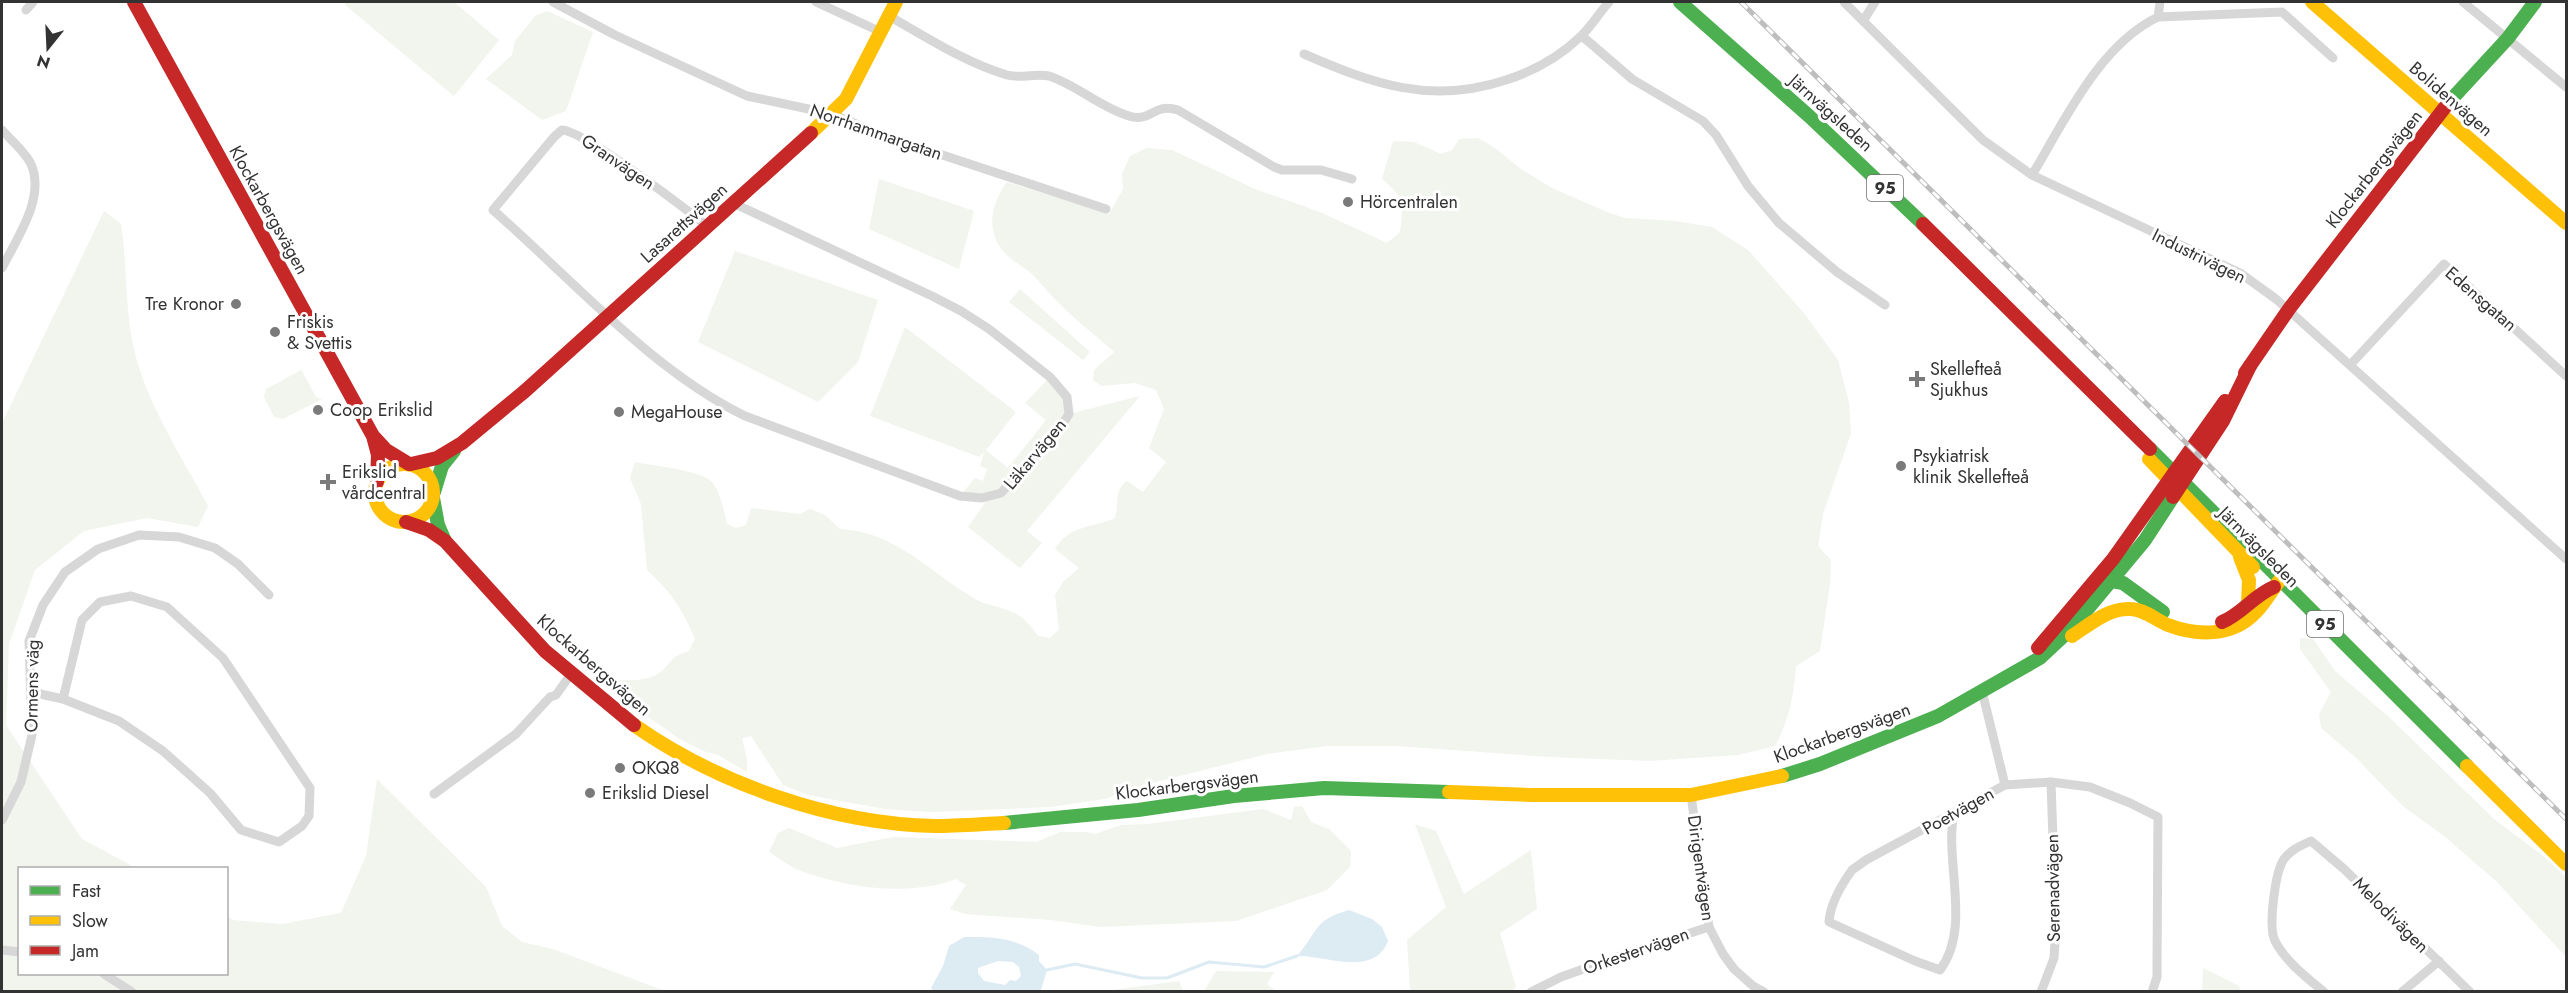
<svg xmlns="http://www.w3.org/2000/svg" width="2568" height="993" font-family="Jost,sans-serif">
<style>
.green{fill:#f1f5ed}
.water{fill:#ddebf3;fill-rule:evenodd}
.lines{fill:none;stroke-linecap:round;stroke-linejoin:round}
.stream{stroke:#ddebf3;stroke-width:3}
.street{stroke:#d7d7d7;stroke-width:9}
.fast{stroke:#4caf50;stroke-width:14}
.slow{stroke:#ffc107;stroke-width:14}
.jam{stroke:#c62828;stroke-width:14}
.rail-casing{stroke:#bebebe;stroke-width:5}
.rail{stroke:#fff;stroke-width:3;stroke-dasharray:9;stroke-linecap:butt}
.poi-dot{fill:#7a7a7a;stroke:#fff;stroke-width:2}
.labels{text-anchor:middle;stroke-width:6;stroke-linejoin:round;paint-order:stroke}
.shield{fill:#fff;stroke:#707070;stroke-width:1.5}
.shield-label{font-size:16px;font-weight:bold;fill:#333}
.street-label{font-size:18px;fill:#333;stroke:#fff}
.poi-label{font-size:18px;fill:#333;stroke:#fff;text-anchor:start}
</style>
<rect width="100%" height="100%" fill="#fff"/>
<g class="green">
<polygon points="346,2 454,2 499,40 454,96 344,4"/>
<polygon points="547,11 593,32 566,111 542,120 486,79 512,55 515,41 535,16"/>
<path d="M 1478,138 L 1495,148 L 1521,169 L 1552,188 L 1607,212 L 1625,218 L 1675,221 L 1712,227 L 1748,250 L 1803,312 L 1838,360 L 1849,403 L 1851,433 L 1823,514 L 1818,546 L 1831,560 L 1830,584 L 1820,651 L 1796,666 C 1794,695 1789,720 1775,746 L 1738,755 L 1649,761 L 1550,757 L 1397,746 L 1327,746 L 1267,754 L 1140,786 L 1105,799 L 1051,807 L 931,812 L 885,809 L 808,795 L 783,785 L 751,736 L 742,738 L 747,760 L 747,772 L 718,755 L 703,751 L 678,738 L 592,677 C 613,679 646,686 663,670 C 675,658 671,657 689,651 L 695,639 C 682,608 671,592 647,570 L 641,504 L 630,478 L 635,462 C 653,466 703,470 713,483 C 721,495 724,510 727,524 L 736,528 L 746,525 L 751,508 L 800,514 L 810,509 L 825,515 L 840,529 C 897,532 930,573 977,600 C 982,603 988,604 994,606 C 1016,612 1025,617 1038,636 L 1050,638 L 1059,629 L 1055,595 L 1063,582 L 1079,568 L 1055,549 C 1070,525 1090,528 1114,519 C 1121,506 1112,492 1127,481 L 1143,492 L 1166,462 L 1149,448 L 1164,409 L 1156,390 L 1135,383 L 1101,386 L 1093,380 L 1094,370 L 1114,352 C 1096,335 1076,321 1059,303 C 1050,295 1043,285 1034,276 C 1022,265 1005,258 997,242 C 987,223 994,199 1007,182 L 1109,214 L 1123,189 L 1122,174 L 1130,156 L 1147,148 L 1172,150 L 1255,189 L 1320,212 L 1387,243 L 1400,232 C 1404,205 1404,197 1382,179 L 1393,141 L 1414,142 L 1441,154 L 1452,150 L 1459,139 Z"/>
<polygon points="879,179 974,211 959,269 869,229"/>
<path d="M 104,211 L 121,224 C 128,269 124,317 137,361 C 151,410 184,461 208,506 L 198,527 L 147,518 L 84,531 L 35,570 L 9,644 L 6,725 L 82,839 L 136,868 L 20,868 L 20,974 L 226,974 L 227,916 L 233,920 L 282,924 L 341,913 L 366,856 L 377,779 L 486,887 L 502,926 L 522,942 L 553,949 L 665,991 L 2,991 L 2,423 Z"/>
<polygon points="735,251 878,300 858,362 818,402 698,342"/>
<polygon points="1020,289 1090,352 1083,360 1009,302"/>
<polygon points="905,327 1016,412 986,450 1008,468 1046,420 1025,403 1050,377 1067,397 1069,414 1140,396 1027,531 1042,543 1020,568 968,527 989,497 960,496 975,478 983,481 987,469 980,466 984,452 979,457 870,416"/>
<polygon points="303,369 302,371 316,397 322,399 283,419 274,417 264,397 266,389"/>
<polygon points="2300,638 2313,639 2335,671 2389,717 2494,819 2546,858 2566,877 2566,957 2497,882 2444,836 2404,807 2355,757 2321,728 2319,714 2331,692 2300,649"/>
<path d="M 1302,806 L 1311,822 L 1329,829 L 1351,851 L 1350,867 L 1327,890 L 1236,921 L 1100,927 L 1051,920 L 965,914 L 950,909 L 966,885 L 956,879 C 907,897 849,888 801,871 C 790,867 779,858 769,852 L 778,833 L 789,828 L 837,848 L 893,837 L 1036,842 L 1060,832 L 1087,832 L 1095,834 L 1121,825 L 1147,824 L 1263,809 L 1291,820 L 1294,807 Z"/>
<polygon points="1415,824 1436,831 1464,894 1531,850 1537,909 1500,933 1516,987 1511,991 1410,991 1407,940 1446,907"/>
<polygon points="2203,968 2239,986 2240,991 2202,991"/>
<polygon points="1216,971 1274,972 1267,984 1276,991 1200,991 1204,991"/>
<polygon points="1179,981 1183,991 1105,991"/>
</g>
<g class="water">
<path d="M 1349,910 L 1372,919 L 1382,927 L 1388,941 C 1374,978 1325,955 1297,956 C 1319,931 1313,920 1349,910 Z"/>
<path d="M 964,937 C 992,937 1016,937 1039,955 L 1039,961 L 1047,970 L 1041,990 L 1039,992 L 933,991 L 931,988 L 943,966 L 949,946 ZM 998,961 L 1013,962 L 1019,967 L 1021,976 L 1016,981 L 1010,980 L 1005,985 L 984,981 L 978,973 L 978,968 Z"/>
</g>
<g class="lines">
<polyline class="stream" points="1047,970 1075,964 1142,978 1167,978 1209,962 1264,967 1297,956"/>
<g class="street">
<polyline points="553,2 615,35 747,96 832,114 885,136 1106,209"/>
<polyline points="816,2 881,32"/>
<polyline points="1844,2 1983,140 2032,175 2240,273 2276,299 2566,559"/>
<polyline points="2463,2 2566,87"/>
<polyline points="26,10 33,2"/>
<path d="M 889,16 C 926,37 966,63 1007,75 C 1022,79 1035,73 1049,76 C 1077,85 1101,108 1129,116 C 1151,123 1154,102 1178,110 L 1274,167 L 1282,170 L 1321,170 L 1352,179"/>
<polyline points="2158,17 2282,12 2333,58"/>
<polyline points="1863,21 1875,2"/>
<polyline points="1582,36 1632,79 1703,121 1716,135 1748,186 1779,223 1837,272 1885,305"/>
<path d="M 1304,54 C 1373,84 1431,105 1506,80 C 1534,71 1558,58 1580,37 C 1591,27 1599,13 1609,2"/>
<path d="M 2,130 C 11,140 23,150 30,162 C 47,196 17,238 2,268"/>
<path d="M 2032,175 C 2064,122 2099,45 2158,17 L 2160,2"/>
<path d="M 708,227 C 686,209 584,131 562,130 L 554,137 L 493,210 C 572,279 651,370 745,416 L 960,496 L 982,498 L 1001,493 L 1060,428 L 1069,414 L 1067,397 L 1050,377 L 989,329 L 961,311 L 932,296 L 733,203"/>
<polyline points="2351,364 2444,264 2566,376"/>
<polyline points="1982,691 2005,785"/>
<polyline points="31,692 63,699 119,721 163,751 210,793 241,830 279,842 302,826 309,816 310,788 223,658 167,607 131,596 100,602 82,620 63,699"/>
<polyline points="434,794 516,734 550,697 556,695 571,674"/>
<polyline points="1691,795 1709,927 1723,954 1734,969 1753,986 1764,992"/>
<path d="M 1954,813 C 1944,862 1972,927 1940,970 L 1915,961 L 1829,922 C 1830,904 1842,884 1852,870 L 1866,860 L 2005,785 L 2051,782 L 2090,787 L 2130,803 L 2158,817 L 2157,966 L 2157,977 L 2152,992"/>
<polyline points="2,820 21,782 32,735 29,641 43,605 65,572 98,549 139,535 179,537 215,548 238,564 269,595"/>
<polyline points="2,950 20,952"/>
<polyline points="104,974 132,992"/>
<polyline points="1531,992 1561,977 1634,951 1709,927"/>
<polyline points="2041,992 2054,958 2056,926 2051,782"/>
<path d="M 2324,992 C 2306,977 2286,962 2275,941 C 2268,927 2275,872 2284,859 C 2292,849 2300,846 2311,841 L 2344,869 L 2470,992"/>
<polyline points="2402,992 2439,961"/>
</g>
<g class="fast">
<polyline points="1680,2 1809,116 1923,224"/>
<polyline points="2449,102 2508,38 2535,2"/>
<polyline points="2150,449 2467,766"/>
<polyline points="434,492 442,466 454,451"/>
<polyline points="433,498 438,525 445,541"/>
<polyline points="2112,581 2123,583 2163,612"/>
<polyline points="1782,776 1820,764 1938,716 2040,658 2070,630 2145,540 2173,497"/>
<polyline points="1004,823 1138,810 1234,796 1324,788 1449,792"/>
</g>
<g class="slow">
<polyline points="2312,2 2566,223"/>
<polyline points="811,133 846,99 896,2"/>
<polyline points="2149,459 2253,567"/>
<circle cx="404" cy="493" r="29"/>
<polyline points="2240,557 2249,580 2248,604"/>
<path d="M 2072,636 C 2089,625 2108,608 2130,609 C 2144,609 2156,620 2168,625 C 2197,636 2232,637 2255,613 C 2265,603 2271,591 2280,580"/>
<path d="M 634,725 C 718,784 832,824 935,826 C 958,826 981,824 1004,823"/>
<polyline points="2467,766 2566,864"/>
<polyline points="1449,792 1531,795 1691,795 1782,776"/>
</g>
<g class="jam">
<polyline points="134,2 373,436 378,455 377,482"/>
<polyline points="1923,224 2150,449"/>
<polyline points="2245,373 2289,309 2449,102"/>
<polyline points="375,438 386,450 409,464"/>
<polyline points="411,464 437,458 462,443 525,391 811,133"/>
<polyline points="2173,497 2223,421 2250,366"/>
<polyline points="406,522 429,530 445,541 545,651 634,725"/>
<path d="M 2222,622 C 2242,614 2254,595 2274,587"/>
<polyline points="2038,648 2113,559 2225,401"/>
</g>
<g class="rail-casing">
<polyline id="rail" points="1741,2 2566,819"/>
</g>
<use href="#rail" class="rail"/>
</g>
<g class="poi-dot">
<circle cx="1348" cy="202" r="6"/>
<circle cx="236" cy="304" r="6"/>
<circle cx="275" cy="332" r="6"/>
<path d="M1914 370h6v6h6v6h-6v6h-6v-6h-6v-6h6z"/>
<circle cx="318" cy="410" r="6"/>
<circle cx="619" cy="412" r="6"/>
<circle cx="1901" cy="466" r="6"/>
<path d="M325 473h6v6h6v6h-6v6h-6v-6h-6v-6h6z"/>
<circle cx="620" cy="768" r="6"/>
<circle cx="590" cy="793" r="6"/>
</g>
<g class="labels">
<g class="shield">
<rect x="1867" y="175" width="36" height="26" rx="4.5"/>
<rect x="2307" y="611" width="36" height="26" rx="4.5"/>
</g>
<g class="shield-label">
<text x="1885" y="194">95</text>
<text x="2325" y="630">95</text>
</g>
<g class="street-label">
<text transform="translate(2451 99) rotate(41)" y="6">Bolidenvägen</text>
<text transform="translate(1831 113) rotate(42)" y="6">Järnvägsleden</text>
<text transform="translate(876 132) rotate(19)" y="6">Norrhammargatan</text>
<text transform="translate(618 162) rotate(34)" y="6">Granvägen</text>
<text transform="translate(2374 169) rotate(-52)" y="6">Klockarbergsvägen</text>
<text transform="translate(269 210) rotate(61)" y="6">Klockarbergsvägen</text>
<text transform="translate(684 223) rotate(-42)" y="6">Lasarettsvägen</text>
<text transform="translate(2199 256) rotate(26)" y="6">Industrivägen</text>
<text transform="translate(2481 299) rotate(41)" y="6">Edensgatan</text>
<text transform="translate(1035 454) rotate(-50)" y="6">Läkarvägen</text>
<text transform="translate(2259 547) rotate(45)" y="6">Järnvägsleden</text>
<text transform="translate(594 665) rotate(41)" y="6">Klockarbergsvägen</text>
<text transform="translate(32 686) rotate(-89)" y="6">Ormens väg</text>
<text transform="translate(1842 733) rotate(-20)" y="6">Klockarbergsvägen</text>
<text transform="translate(1187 785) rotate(-7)" y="6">Klockarbergsvägen</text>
<text transform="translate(1958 811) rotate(-29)" y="6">Poetvägen</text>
<text transform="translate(1701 868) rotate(82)" y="6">Dirigentvägen</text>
<text transform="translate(2053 888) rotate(-91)" y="6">Serenadvägen</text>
<text transform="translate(2391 915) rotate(45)" y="6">Melodivägen</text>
<text transform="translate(1636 951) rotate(-19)" y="6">Orkestervägen</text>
</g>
<g class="poi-label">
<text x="1360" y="208">Hörcentralen</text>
<text x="224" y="310" text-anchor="end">Tre Kronor</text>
<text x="287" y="328">Friskis<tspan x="287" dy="21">&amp; Svettis</tspan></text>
<text x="1930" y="375">Skellefteå<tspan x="1930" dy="21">Sjukhus</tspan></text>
<text x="330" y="416">Coop Erikslid</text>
<text x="631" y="418">MegaHouse</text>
<text x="1913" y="462">Psykiatrisk<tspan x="1913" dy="21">klinik Skellefteå</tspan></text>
<text x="342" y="478">Erikslid<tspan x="342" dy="21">vårdcentral</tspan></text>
<text x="632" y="774">OKQ8</text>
<text x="602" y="799">Erikslid Diesel</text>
</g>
</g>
<rect width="2568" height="993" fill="none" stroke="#333333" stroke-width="6"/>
<rect x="18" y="867" width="210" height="108" fill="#ffffff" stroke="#adadad" stroke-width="1.5"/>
<rect x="30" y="886" width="30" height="9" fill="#4caf50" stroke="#adadad" stroke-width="1.5"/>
<text x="72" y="897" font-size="18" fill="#333333">Fast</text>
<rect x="30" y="916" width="30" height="9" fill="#ffc107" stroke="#adadad" stroke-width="1.5"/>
<text x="72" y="927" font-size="18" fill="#333333">Slow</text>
<rect x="30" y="946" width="30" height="9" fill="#c62828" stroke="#adadad" stroke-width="1.5"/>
<text x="72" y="957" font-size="18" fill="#333333">Jam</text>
<g transform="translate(48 48) rotate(198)" stroke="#ffffff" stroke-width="4.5" paint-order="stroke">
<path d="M0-4.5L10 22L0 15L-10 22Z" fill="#333333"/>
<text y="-9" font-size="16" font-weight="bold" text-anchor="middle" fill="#333333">N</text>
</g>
</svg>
